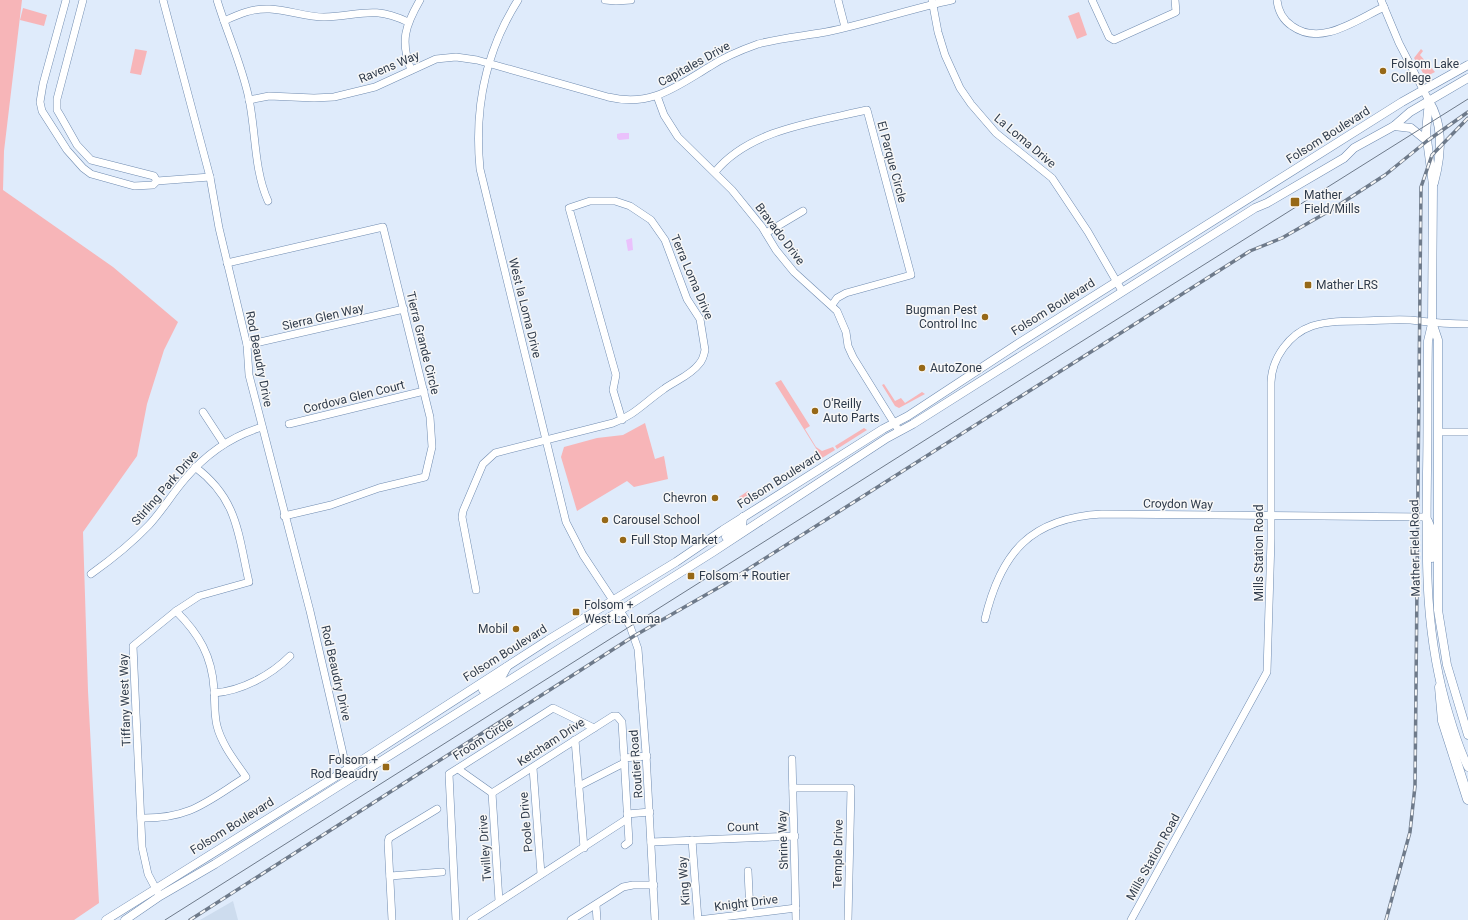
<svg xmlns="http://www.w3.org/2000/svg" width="1468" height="920" font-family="Roboto,sans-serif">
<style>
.built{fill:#cddcee}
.green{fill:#f7b5b8}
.water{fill:#eac1fc}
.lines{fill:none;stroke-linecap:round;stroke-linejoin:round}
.minor-casing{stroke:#6f8bb0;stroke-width:8}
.major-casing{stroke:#6f8bb0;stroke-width:9}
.highway-casing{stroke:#6f8bb0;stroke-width:11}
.minor{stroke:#fff;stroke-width:7}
.major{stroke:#fff;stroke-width:8}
.highway{stroke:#fff;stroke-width:10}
.tram{stroke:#6e7a8a;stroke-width:1}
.rail-casing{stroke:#6e7a8a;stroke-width:3.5}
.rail{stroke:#f7f7f7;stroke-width:2;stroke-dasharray:6;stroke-linecap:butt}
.poi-dot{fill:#966817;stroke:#f7f7f7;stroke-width:1.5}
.labels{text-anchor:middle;stroke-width:3;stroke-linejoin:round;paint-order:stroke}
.street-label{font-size:12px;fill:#2f3b4b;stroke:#f7f7f7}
.poi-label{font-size:12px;fill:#2f3b4b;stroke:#f7f7f7;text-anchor:start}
</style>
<rect width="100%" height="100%" fill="#dfebfb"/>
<polygon class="built" points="233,901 238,920 200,920"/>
<g class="green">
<polygon points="0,0 22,0 4,151 3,190 113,267 178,322 164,350 147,404 137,456 83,532 88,691 99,903 74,920 0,920"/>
<polygon points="23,8 47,15 44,26 20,20"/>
<polygon points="1079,12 1087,35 1077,39 1068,16"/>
<polygon points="135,49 147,51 141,75 130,73"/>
<polygon points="1421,49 1423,51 1420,55 1435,72 1429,75 1423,73 1414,58"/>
<polygon points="781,380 810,426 805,429 816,447 822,451 833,447 835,450 822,458 775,383"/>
<polygon points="884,384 895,401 901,398 905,403 922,392 925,394 899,408 895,406 882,385"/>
<polygon points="645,423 655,459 664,456 668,479 634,487 627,481 577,511 561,457 564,447 597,438 623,435"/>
<polygon points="864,428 867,430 837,449 835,446"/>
<polygon points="748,491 751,502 747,505 739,497"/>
</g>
<g class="water">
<polygon points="621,133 629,133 629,139 619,140 617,138 617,134"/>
<polygon points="632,238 633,250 628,251 626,240"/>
</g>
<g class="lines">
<g class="minor-casing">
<g id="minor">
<polyline points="66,0 43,84 40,102 42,111 67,150 83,168 91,174 134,186 153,185 157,181 210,177"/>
<polyline points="83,0 57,99 57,110 60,115 77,145 91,160 154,176 157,181"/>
<polyline points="163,0 210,177 219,228 247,345 249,375 310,611 344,758 353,777"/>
<path d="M 217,0 C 227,33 242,65 249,99 C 256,133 254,170 268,201"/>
<path d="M 518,0 C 485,52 474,108 480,169 L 566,522 L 583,555 L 630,626 L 638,649 L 646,754 L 655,920"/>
<polyline points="605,0 616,1 631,0"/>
<polyline points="838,0 845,27"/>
<polyline points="932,0 938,32 945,55 960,88 971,104 996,133 1052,178 1088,232 1122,291"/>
<polyline points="1092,0 1109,37 1114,40 1176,12 1175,0"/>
<path d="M 1277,0 C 1278,10 1283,20 1292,26 C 1321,47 1356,20 1384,7"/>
<polyline points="1381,0 1399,43 1429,101"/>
<path d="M 224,21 C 239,14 253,8 270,9 C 289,10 306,17 324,17 C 360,16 372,5 408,22"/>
<path d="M 411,70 C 400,41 405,26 420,0"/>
<polyline points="657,96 664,115 678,137 732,190 762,227 776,250 794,272 837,311 846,332 848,346 853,357 899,431"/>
<path d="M 249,100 L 269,96 L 314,98 L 334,97 L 375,87 L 436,59 L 456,57 L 477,60 L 608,97 C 651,107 674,88 709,67 C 724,57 741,50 758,44 C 780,38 804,36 826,32 C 869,23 910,9 952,0"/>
<path d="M 715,172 C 750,129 816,122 867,110 L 911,275 L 846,293 L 837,298 L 832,305"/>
<polyline points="766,233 803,211"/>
<polyline points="227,263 383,227 430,417 432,447 425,477 379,488 331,505 284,516"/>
<polyline points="247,345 404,309"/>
<polyline points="203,412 224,444"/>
<polyline points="289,424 424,391"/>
<polyline points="1438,432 1468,432"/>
<path d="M 91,574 C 112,559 131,544 149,525 C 162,511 172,494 185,479 C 205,455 232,436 262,427"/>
<path d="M 476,590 L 462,517 L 463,511 L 483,464 L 495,453 L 613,423 C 635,415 645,402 664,389 C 675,381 691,375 699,364 C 703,360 704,355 705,350 L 700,319 L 687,299 L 665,240 L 651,220 L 630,206 L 615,201 L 590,201 L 569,208 L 616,375 L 613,390 L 622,420"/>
<path d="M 985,619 C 1001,552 1031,518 1102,514 L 1426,517"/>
<path d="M 214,693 C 242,691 271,675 290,656"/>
<polyline points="575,740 584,848"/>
<polyline points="624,758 647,756"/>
<polyline points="792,759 796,920"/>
<polyline points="533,768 541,874"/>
<polyline points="458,769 492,793 613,716 617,716 622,722 629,842 625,845"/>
<polyline points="579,786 624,763"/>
<polyline points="793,788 851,788 848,920"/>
<polyline points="492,793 499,901"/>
<polyline points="627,814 650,812"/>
<path d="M 141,818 C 190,819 206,802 246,777 C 235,761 222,745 217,726 C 214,714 215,701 214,689 C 212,656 199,634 176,611"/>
<polyline points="692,840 698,920"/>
<polyline points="651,842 795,836"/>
<polyline points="748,871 750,913"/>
<polyline points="390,876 442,872"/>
<path d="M 158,893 L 148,874 L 142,847 L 133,646 L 176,611 L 199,596 L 249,582 C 238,534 238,499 195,467"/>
<polyline points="596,905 597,920"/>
<polyline points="392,920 388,842 389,838 437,809"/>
<polyline points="456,920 449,774 553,708 594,728"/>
<polyline points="471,920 627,819"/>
<polyline points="571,920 623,887 633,885 654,885"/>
<polyline points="698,920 796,908"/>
<path d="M 1131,920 L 1267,672 L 1271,539 L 1271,382 C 1272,358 1289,334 1312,326 C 1328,321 1344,321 1361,321 C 1380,321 1401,318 1419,321 C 1436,323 1451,324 1468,324"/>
</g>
</g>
<g class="major-casing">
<g id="major">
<path d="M 1429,101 L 1426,132 L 1433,185 L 1432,324 L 1428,341 C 1427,385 1428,428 1427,472 C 1426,556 1424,634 1449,715 C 1454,732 1460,751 1468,767"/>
<path d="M 1429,101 C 1444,125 1441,157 1434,183"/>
<polyline points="1394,126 1411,128 1427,141"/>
<polyline points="1433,325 1438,340 1438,610 1447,665 1468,735"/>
<polyline points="1428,521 1432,531 1432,558"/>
<polyline points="726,537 742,526 743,517"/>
<polyline points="483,690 501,678 507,667"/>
<polyline points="106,920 359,762 548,640 676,562 723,530 883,429 908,416 1016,345 1402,102 1468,65"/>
<polyline points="125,920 160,896 215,864 353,777 365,771 713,552 887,438 913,424 1255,208 1267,203 1344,158 1354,148 1394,126 1410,112 1468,78"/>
</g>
</g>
<g class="highway-casing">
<polyline id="highway" points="1440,687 1443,721 1468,799"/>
</g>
<use href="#minor" class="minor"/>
<use href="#major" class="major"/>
<use href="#highway" class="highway"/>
<polyline class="tram" points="165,920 1025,377 1468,99"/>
<g class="rail-casing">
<g id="rail">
<polyline points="190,920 634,636 723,585 1250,251 1282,238 1331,210 1385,175 1427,141 1468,112"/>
<polyline points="1386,920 1410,832 1415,786 1421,187 1432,155 1468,118"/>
</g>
</g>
<use href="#rail" class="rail"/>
</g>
<g class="poi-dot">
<circle cx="1383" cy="71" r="4"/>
<rect x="1290" y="197" width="10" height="10" rx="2"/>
<rect x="1304" y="281" width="8" height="8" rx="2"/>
<circle cx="985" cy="317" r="4"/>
<circle cx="922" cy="368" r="4"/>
<circle cx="815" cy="411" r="4"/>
<circle cx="715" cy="498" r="4"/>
<circle cx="605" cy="520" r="4"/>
<circle cx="623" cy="540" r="4"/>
<rect x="687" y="572" width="8" height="8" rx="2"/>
<rect x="572" y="608" width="8" height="8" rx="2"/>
<circle cx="516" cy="629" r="4"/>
<rect x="382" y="763" width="8" height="8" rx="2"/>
</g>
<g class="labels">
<g class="street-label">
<text transform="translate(694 64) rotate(-29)" y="4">Capitales Drive</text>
<text transform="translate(389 67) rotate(-23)" y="4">Ravens Way</text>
<text transform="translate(1328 135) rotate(-32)" y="4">Folsom Boulevard</text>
<text transform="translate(1025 141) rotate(40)" y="4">La Loma Drive</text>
<text transform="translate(892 162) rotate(75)" y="4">El Parque Circle</text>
<text transform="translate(780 234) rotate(53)" y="4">Bravado Drive</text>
<text transform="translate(692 277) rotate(67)" y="4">Terra Loma Drive</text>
<text transform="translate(1053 307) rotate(-32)" y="4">Folsom Boulevard</text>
<text transform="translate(525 308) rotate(76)" y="4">West la Loma Drive</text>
<text transform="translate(323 317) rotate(-13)" y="4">Sierra Glen Way</text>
<text transform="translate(423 343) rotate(76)" y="4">Tierra Grande Circle</text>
<text transform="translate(259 359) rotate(79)" y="4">Rod Beaudry Drive</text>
<text transform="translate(354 397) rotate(-14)" y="4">Cordova Glen Court</text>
<text transform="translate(779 480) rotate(-32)" y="4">Folsom Boulevard</text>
<text transform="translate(165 488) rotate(-49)" y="4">Stirling Park Drive</text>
<text transform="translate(1178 504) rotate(1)" y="4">Croydon Way</text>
<text transform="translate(1415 548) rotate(-91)" y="4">Mather Field Road</text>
<text transform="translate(1259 553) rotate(-90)" y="4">Mills Station Road</text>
<text transform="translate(505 653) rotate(-32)" y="4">Folsom Boulevard</text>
<text transform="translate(336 673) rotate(77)" y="4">Rod Beaudry Drive</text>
<text transform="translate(125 700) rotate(-92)" y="4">Tiffany West Way</text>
<text transform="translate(483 739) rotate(-32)" y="4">Froom Circle</text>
<text transform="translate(551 742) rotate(-33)" y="4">Ketcham Drive</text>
<text transform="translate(636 764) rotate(-94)" y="4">Routier Road</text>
<text transform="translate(526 822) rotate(-95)" y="4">Poole Drive</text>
<text transform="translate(232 826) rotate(-32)" y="4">Folsom Boulevard</text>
<text transform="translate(743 827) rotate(-2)" y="4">Count</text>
<text transform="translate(783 840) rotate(-92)" y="4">Shrine Way</text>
<text transform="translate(485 848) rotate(-94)" y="4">Twilley Drive</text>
<text transform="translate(838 854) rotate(-89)" y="4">Temple Drive</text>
<text transform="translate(1153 857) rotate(-61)" y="4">Mills Station Road</text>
<text transform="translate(684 881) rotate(-94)" y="4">King Way</text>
<text transform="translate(746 903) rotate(-7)" y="4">Knight Drive</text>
</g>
<g class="poi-label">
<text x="1391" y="68">Folsom Lake<tspan x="1391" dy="14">College</tspan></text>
<text x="1304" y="199">Mather<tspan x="1304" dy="14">Field/Mills</tspan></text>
<text x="1316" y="289">Mather LRS</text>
<text x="977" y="314" text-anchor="end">Bugman Pest<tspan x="977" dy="14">Control Inc</tspan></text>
<text x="930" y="372">AutoZone</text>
<text x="823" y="408">O'Reilly<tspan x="823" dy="14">Auto Parts</tspan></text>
<text x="707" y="502" text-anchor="end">Chevron</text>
<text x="613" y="524">Carousel School</text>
<text x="631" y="544">Full Stop Market</text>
<text x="699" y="580">Folsom + Routier</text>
<text x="584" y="609">Folsom +<tspan x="584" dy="14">West La Loma</tspan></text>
<text x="508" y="633" text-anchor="end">Mobil</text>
<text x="378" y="764" text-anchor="end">Folsom +<tspan x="378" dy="14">Rod Beaudry</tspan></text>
</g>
</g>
</svg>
